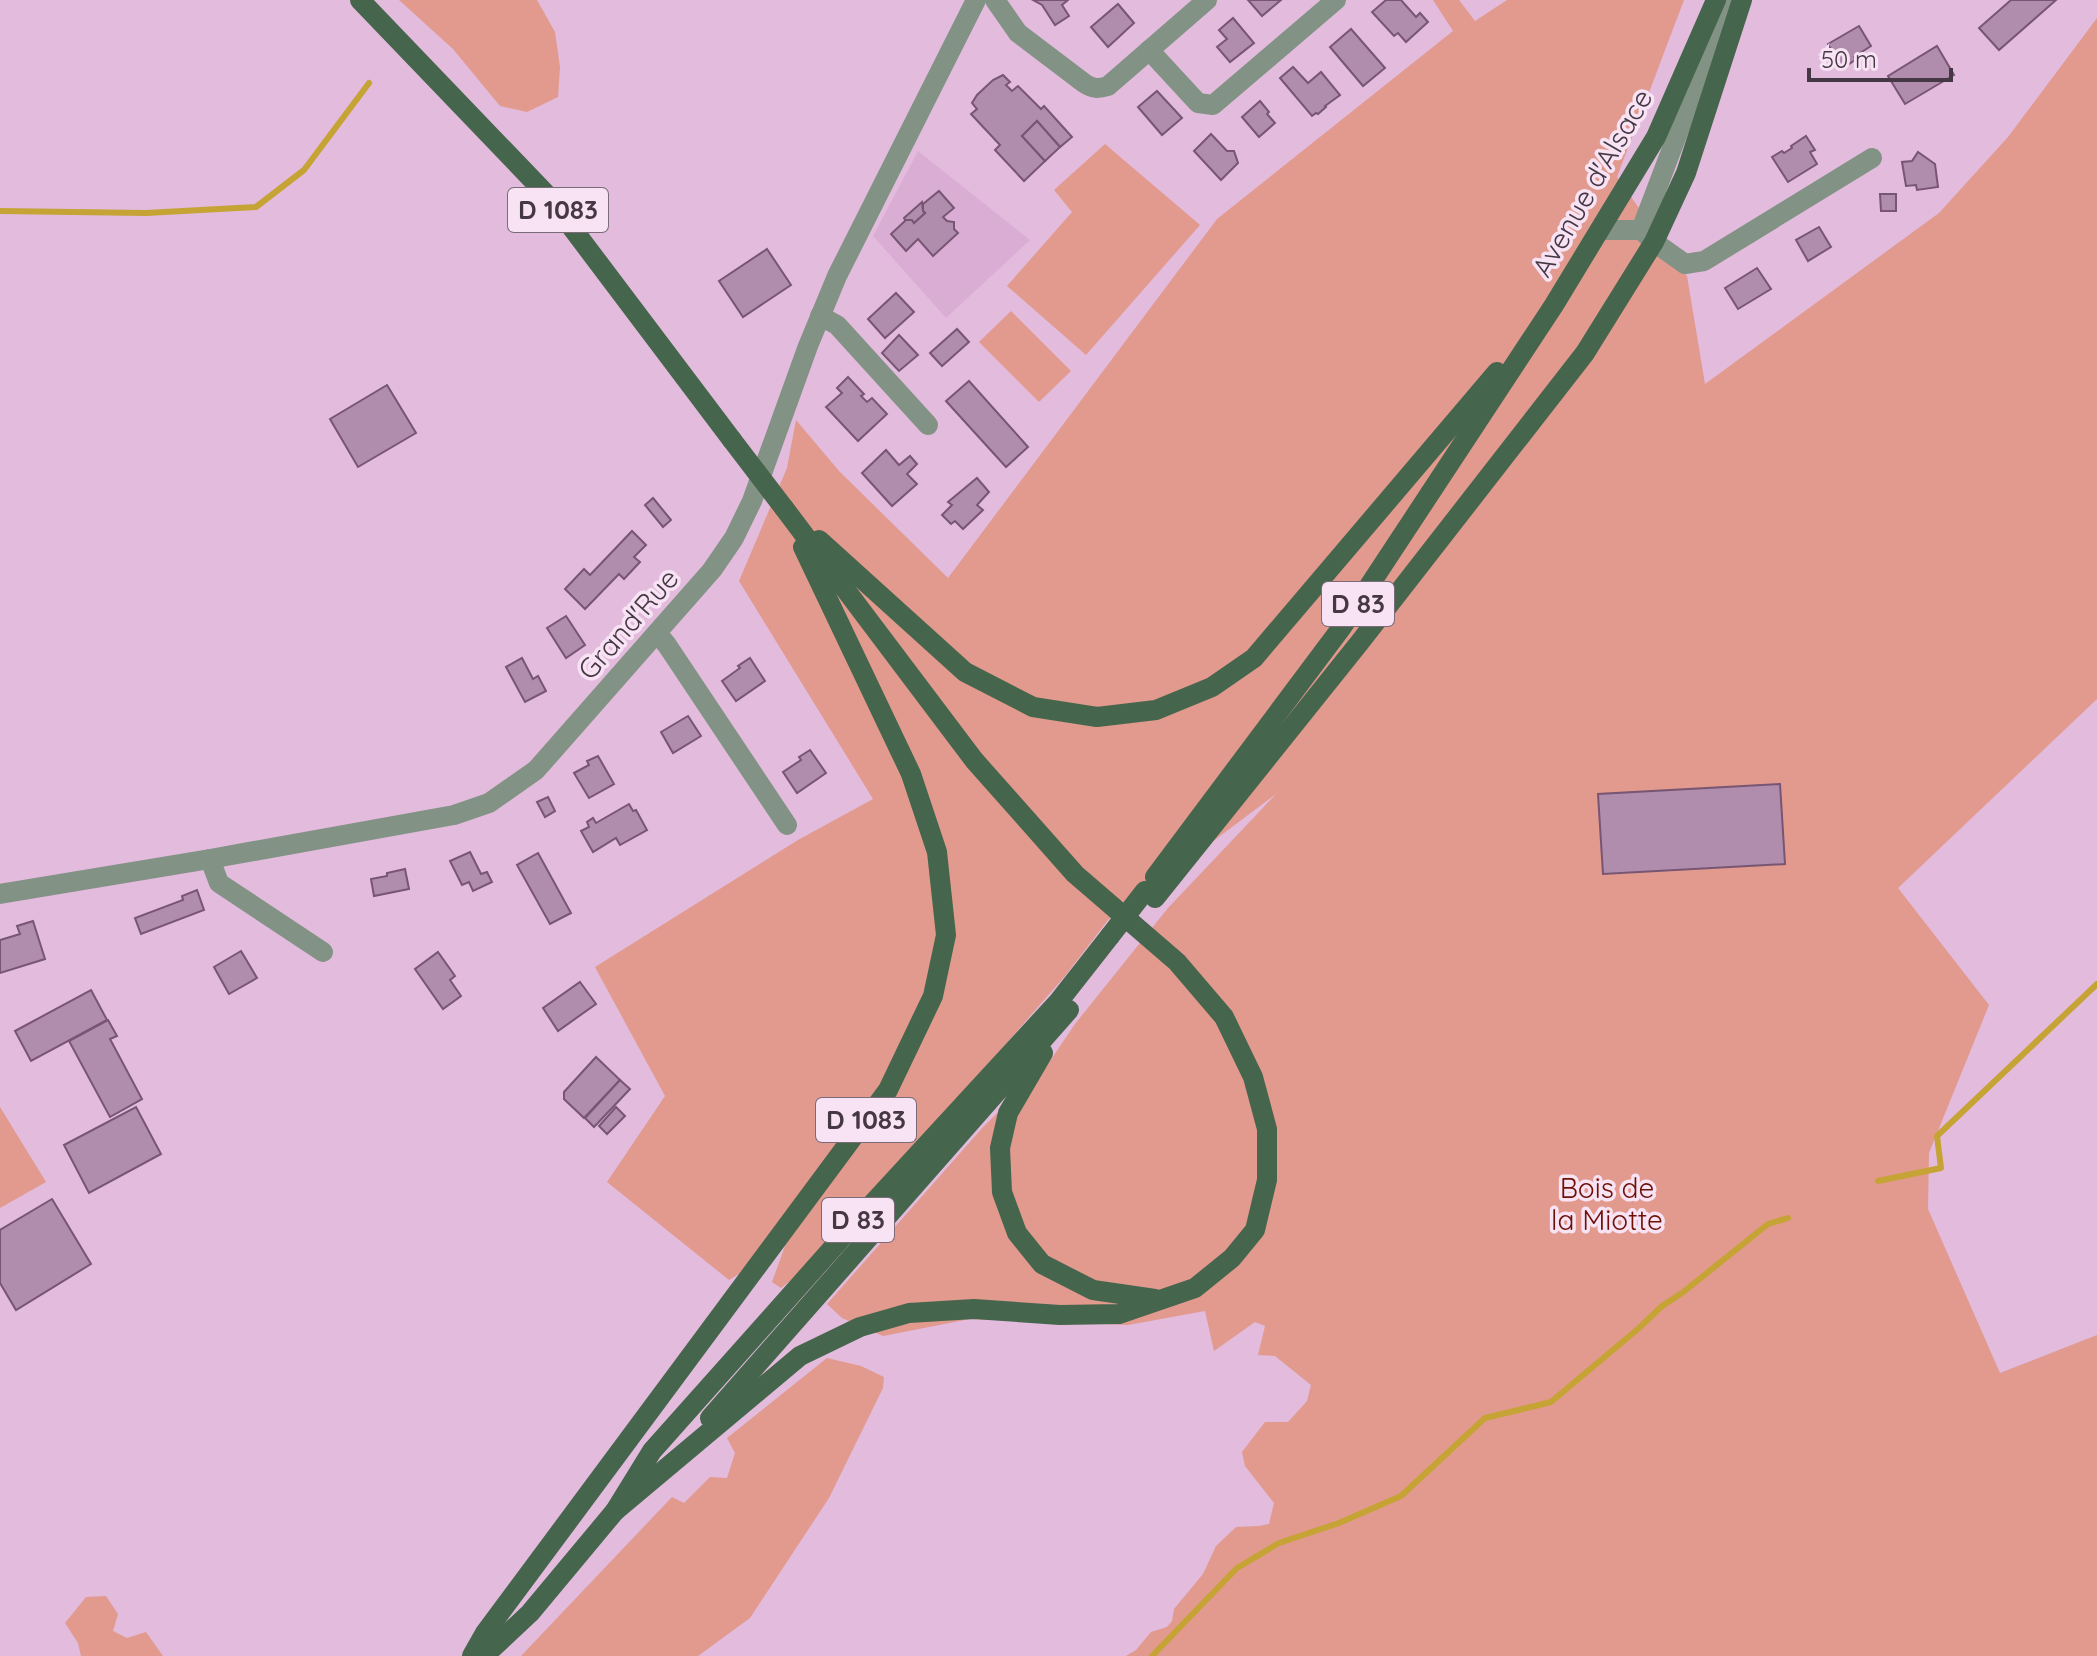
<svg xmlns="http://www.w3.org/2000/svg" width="2097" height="1656" font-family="Quicksand,sans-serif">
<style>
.built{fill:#daaed4}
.green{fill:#e19a8d}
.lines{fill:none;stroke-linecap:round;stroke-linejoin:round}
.stream{stroke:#c5a334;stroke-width:6}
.building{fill:#b18dad;stroke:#775573;stroke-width:2}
.minor{stroke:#829385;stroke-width:20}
.major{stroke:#46654d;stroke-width:20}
.major-bridge{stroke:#46654d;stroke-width:20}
.labels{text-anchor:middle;stroke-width:7;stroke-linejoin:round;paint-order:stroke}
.shield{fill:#f7e3f4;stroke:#7b6b79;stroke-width:2}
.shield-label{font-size:26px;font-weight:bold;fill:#463744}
.street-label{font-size:28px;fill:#463744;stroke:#f7e3f4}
.park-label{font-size:28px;fill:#6e1006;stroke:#f7e3f4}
</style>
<rect width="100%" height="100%" fill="#e2bbdd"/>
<polygon class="built" points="918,151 1030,240 946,318 873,236"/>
<g class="green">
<polygon points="399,0 537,0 555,32 560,67 558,97 527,112 500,106 453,49"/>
<polygon points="1433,0 1459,0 1475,21 1507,0 1684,0 1617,177 1687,276 1705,384 1939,213 2008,137 2097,18 2097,699 1898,888 1989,1005 1929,1153 1928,1209 2000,1373 2097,1335 2097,1656 1126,1656 1136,1650 1151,1632 1167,1627 1172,1621 1174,1609 1203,1574 1216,1546 1236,1527 1259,1526 1269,1524 1274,1503 1245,1466 1242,1452 1265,1422 1288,1422 1307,1401 1311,1385 1275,1356 1258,1355 1265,1326 1255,1322 1214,1351 1205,1311 1128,1325 970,1319 883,1336 842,1318 827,1304 984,1126 1048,1064 1075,1024 1168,908 1276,794 1108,920 1065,976 820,1257 781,1288 772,1282 785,1246 729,1280 607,1182 665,1096 595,967 798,840 873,799 739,581 787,468 796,420 839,471 948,578 1217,219 1453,31"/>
<polygon points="1105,144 1200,225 1086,355 1007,286 1072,212 1054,190"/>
<polygon points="1011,311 1071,371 1039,402 979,342"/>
<polygon points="0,1107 46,1182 0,1208"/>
<polygon points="827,1358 861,1366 884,1377 883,1388 829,1498 750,1618 698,1656 521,1656 672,1497 684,1503 710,1477 727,1478 735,1453 727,1438"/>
<polygon points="106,1596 118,1614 113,1631 127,1638 146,1632 163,1656 81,1656 78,1643 65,1623 86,1597"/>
</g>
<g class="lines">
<g class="stream">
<polyline points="0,211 146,213 256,207 304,170 369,83"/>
<polyline points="1878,1181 1941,1168 1937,1136 2097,984"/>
<polyline points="1152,1656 1237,1568 1279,1543 1339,1523 1401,1496 1485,1418 1551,1402 1639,1328 1662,1306 1682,1293 1768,1224 1788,1218"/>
</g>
</g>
<g class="building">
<polygon points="1033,0 1068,0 1062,5 1069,16 1055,25 1042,5"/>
<polygon points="1248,0 1281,0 1262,16"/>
<polygon points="1386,0 1401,0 1416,17 1420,13 1428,22 1406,42 1398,33 1394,36 1372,12"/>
<polygon points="2011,0 2056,0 1999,50 1979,28"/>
<polygon points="1118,4 1134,23 1108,47 1091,27"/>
<polygon points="1233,18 1254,43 1230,62 1217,47 1227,39 1219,30"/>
<polygon points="1859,26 1871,46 1854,57 1855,60 1849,64 1847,60 1840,65 1828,44"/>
<polygon points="1351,29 1385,68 1363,86 1330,47"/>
<polygon points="1937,46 1954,75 1905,104 1888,76"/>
<polygon points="1293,67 1308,83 1321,72 1340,95 1325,106 1326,107 1318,114 1316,113 1312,116 1280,78"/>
<polygon points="1003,75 1010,82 1006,85 1012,91 1018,86 1041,109 1044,106 1072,137 1060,147 1037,121 1022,136 1045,161 1024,181 995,150 1000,145 971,114 977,109 972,103 977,95 993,80"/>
<polygon points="1157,91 1182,118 1162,135 1138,107"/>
<polygon points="1260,101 1269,112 1267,114 1275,123 1259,137 1242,117"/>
<polygon points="1037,121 1060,147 1045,161 1022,136"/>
<polygon points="1211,134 1227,151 1234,151 1238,163 1221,180 1194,151"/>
<polygon points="1806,136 1815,150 1810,152 1817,164 1788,182 1772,157 1782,151 1784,153 1792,148 1791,146"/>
<polygon points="1918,152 1935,164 1938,187 1917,190 1916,185 1906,186 1902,162 1912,161"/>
<polygon points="939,191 954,208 943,217 947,221 954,222 954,229 958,233 933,256 918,239 906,251 891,234 906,220 912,220 914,223 925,213 923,211 923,204"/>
<polygon points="1880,194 1896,194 1896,211 1881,211"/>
<polygon points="922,202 923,211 925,213 914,223 912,220 905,220 904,218"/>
<polygon points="1819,227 1831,247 1808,261 1796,240"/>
<polygon points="767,249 791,285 743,317 719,281"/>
<polygon points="1757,268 1771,289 1738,309 1725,288"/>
<polygon points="896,293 914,312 885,338 868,319"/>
<polygon points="957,329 969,342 942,366 930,353"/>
<polygon points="899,335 918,355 899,371 882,353"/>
<polygon points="848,377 864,394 861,396 867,402 872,398 887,414 858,441 826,407 842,393 837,388"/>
<polygon points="969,381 1028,447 1006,467 946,401"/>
<polygon points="387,385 416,433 358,467 330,419"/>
<polygon points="886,450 899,465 910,456 917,464 907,474 917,484 892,506 862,473"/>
<polygon points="977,478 989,492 977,505 983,510 963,529 955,521 951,524 942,515 952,505 948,502"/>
<polygon points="653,498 671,520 663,527 645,505"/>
<polygon points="632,531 646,545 634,557 640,562 624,579 619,574 585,609 565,589 584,569 590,575"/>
<polygon points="566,616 585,645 566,658 547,628"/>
<polygon points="522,658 533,679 538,676 546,691 525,702 506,667"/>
<polygon points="750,658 765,681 736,701 722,681 740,668 738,666"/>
<polygon points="688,716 701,736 673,753 661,732"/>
<polygon points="810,750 826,773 797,793 783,772 801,760 799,757"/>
<polygon points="598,756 614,784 589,798 574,773 589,765 587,761"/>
<polygon points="1780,784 1785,864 1603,874 1598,794"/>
<polygon points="548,797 555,811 545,817 537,802"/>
<polygon points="629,804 633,811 636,810 647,830 620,845 616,838 593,852 581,831 589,827 587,822 593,818 596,823"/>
<polygon points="470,852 481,874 487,872 492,882 473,891 469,882 462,885 450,861"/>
<polygon points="538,853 571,913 550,924 517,865"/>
<polygon points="405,869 409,889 374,896 371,879 387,876 387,873"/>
<polygon points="197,890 204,910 141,934 135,918 183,900 182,896"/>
<polygon points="33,921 45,959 0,973 0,940 20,934 17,926"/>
<polygon points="241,951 257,978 229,994 214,967"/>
<polygon points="438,952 455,976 450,980 461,996 443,1009 415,969"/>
<polygon points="580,982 596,1004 558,1031 543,1008"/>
<polygon points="91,990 107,1020 31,1061 15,1031"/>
<polygon points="108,1020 117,1036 110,1039 142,1099 110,1117 69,1041"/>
<polygon points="596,1057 620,1080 584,1118 564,1099 564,1092"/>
<polygon points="620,1080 630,1089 594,1127 585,1118"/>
<polygon points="136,1107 161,1154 89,1193 64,1145"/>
<polygon points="616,1107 625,1116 607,1134 599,1126"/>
<polygon points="52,1199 91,1264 16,1310 0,1283 0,1230"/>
</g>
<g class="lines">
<g class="minor">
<path d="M 995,0 L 1018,33 L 1084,83 C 1093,89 1098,89 1108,86 L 1207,0"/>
<polyline points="1149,50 1198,103 1213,105 1336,0"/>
<polyline points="1600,230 1641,230 1654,242 1685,264 1704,261 1872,158"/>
<polyline points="1641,230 1719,25 1725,0"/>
<polyline points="820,316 837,325 928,425"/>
<polyline points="657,633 667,645 787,825"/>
<polyline points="210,859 219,883 323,952"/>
<polyline points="0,894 210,859 454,815 489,803 536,770 712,570 734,538 752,501 808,346 837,276 976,0"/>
</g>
<g class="major">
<polyline points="360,0 548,196 732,440"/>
<polyline points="819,540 965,672 1033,707 1097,717 1156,710 1212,687 1254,658 1497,372"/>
<polyline points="1155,877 1342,627 1554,305 1656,137 1716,0"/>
<polyline points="1155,898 1360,642 1585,353 1654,242 1686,173 1742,0"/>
<polyline points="1043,1053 1008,1113 1000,1148 1002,1192 1017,1233 1042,1264 1093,1290 1155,1299"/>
<polyline points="710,1418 1069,1010"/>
<polyline points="615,1511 800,1356 860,1327 909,1313 974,1309 1060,1315 1119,1314 1195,1288 1232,1258 1255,1230 1267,1180 1267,1129 1253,1077 1224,1017 1177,962 1075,874 974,760 784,508"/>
<polyline points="472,1656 485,1633 888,1090 933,996 946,935 937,852 911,774 803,547"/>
<polyline points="484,1656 530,1613 615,1511 652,1451 863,1214 1059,1001 1110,936"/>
</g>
<g class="major-bridge">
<polyline points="732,440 784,508"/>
<polyline points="1110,936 1145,891"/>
</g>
</g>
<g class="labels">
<g class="shield">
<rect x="508" y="188" width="100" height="44" rx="6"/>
<rect x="1322" y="582" width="72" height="44" rx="6"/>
<rect x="816" y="1098" width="100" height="44" rx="6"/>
<rect x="822" y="1198" width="72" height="44" rx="6"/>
</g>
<g class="shield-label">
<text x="558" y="219">D 1083</text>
<text x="1358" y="613">D 83</text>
<text x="866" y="1129">D 1083</text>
<text x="858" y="1229">D 83</text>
</g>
<g class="street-label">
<text transform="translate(1592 183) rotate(-60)" y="10">Avenue d'Alsace</text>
<text transform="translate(628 624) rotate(-49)" y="10">Grand'Rue</text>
</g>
<g class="park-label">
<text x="1607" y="1198">Bois de<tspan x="1607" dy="32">la Miotte</tspan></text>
</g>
</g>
<path d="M1809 68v12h142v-12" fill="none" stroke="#463744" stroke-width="4"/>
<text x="1821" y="68" font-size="24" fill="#463744" stroke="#f7e3f4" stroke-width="6" paint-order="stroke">50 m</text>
</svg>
